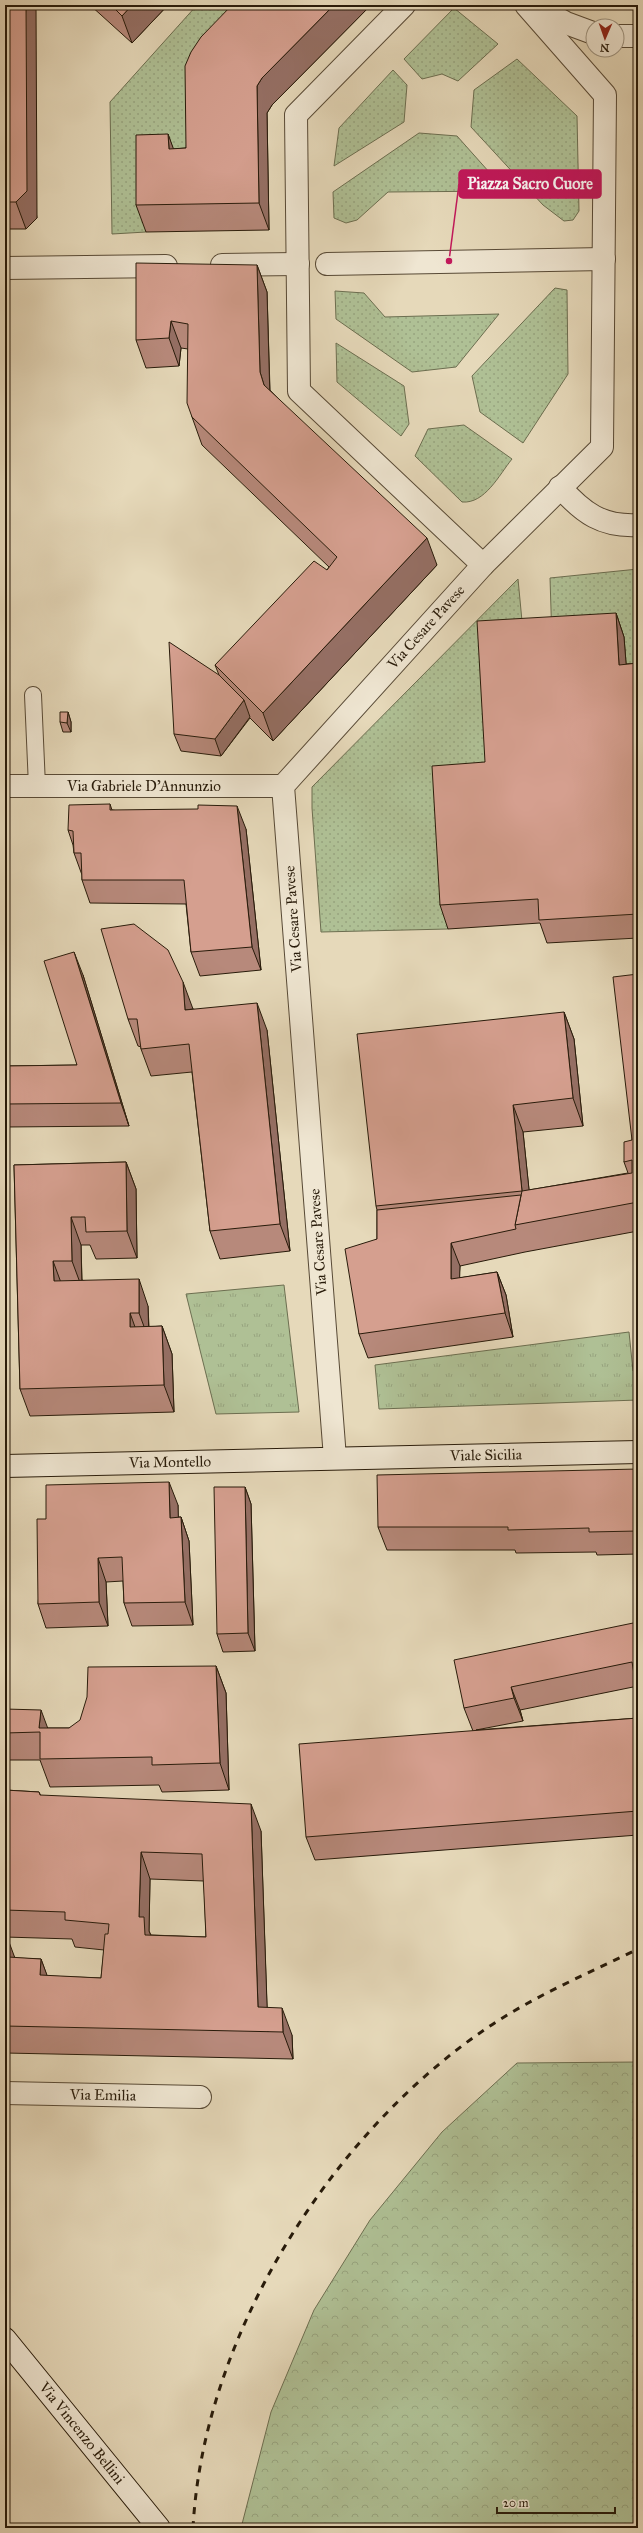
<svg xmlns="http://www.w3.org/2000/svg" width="643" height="2533" font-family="'IM FELL Great Primer',serif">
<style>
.grass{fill:url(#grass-tufts);stroke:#6c6e50}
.forest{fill:url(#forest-crowns);stroke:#6c6e50}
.park{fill:url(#park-dots);stroke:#6c6e50}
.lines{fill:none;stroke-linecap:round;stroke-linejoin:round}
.lane-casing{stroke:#584a36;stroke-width:18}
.street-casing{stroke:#584a36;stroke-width:24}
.secondary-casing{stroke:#281b0a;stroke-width:24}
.lane{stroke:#efe6d2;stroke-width:16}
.street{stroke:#efe6d2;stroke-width:22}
.secondary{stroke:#efe6d2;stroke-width:22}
.rail{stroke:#281b0a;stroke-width:3;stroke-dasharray:7 7;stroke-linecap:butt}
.wall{fill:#b7897b;stroke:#281b0a;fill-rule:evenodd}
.shaded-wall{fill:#956f64;stroke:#281b0a}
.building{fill:#d59f8f;stroke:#281b0a;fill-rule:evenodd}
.labels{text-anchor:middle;stroke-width:3;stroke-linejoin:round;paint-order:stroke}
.street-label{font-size:15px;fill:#281b0a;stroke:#efe6d2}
.leader{fill:none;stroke:#c2185b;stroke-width:1.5}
.callout-dot{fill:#c2185b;stroke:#efe6d2;stroke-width:1.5}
.callout{fill:#c2185b;stroke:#c2185b;stroke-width:1.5}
.callout-label{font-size:16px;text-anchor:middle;font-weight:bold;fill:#fff}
</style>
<defs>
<pattern id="grass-tufts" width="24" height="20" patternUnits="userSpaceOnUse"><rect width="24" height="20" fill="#afc095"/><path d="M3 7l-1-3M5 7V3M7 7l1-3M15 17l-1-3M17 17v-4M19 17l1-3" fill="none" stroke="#97a47f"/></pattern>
<pattern id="forest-crowns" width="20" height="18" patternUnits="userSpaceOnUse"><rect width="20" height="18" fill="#afc095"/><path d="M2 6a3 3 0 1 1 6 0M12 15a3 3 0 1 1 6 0" fill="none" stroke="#97a47f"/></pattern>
<pattern id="park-dots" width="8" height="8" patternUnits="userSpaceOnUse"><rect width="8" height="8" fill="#afc095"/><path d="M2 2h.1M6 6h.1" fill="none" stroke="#97a47f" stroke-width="1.8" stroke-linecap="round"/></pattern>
</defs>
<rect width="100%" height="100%" fill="#e6d9ba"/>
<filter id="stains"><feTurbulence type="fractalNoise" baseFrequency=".005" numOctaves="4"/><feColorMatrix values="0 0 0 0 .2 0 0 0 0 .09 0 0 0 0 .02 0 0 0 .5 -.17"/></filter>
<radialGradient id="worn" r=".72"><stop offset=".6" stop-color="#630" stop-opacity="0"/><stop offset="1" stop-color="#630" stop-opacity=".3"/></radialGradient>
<g class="grass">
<polygon points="284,1285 299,1412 216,1414 186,1294"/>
<polygon points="629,1332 633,1371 638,1372 638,1400 379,1409 375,1365"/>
</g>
<polygon class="forest" points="638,2062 638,2528 241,2528 271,2412 314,2310 370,2220 442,2132 517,2063"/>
<g class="park">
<polygon points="197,5 269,5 196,176 146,162 146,232 112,234 110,102"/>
<polygon points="454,8 498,44 458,81 442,74 422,79 404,59"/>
<polygon points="517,59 577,116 579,211 573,220 564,221 543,205 471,127 474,90"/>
<polygon points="393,70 407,85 404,122 334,166 339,128"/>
<polygon points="419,133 457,136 506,191 388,192 357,220 346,223 334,218 333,192"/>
<polygon points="555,288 567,290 568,374 523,443 480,412 472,376"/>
<polygon points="335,291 364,293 385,317 499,314 456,367 412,372 336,319"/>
<polygon points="336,343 404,386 409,424 401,436 337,382"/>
<path d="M 464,425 L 512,459 C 499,475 485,504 462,502 L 415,456 L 428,429 Z"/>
<polygon points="638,569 638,687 552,641 550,578"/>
<polygon points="518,579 524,642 494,786 441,789 448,929 321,932 312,808 312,787"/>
</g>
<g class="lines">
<g class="lane-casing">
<polyline id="lane" points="33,695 37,786"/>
</g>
<g class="street-casing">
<g id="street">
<polyline points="404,5 296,115 299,391 483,565"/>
<polyline points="534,5 566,23 593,33"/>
<polyline points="617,36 638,36"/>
<polyline points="327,264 604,259"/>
<polyline points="222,265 298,264"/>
<polyline points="5,268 166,266"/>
<path d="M 560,487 C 583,513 602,527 638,525"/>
<polyline points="5,786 283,786"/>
<polyline points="335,1458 283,786 483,565 602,447 605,95 526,5"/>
<polyline points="5,2093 200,2097"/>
</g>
</g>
<g class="secondary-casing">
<g id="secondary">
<polyline points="5,1466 638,1452"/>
<polyline points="5,2339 159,2528"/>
</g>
</g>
<use href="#lane" class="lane"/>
<use href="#street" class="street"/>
<use href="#secondary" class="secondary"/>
<path class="rail" d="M 193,2528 C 203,2337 330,2134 487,2028 C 534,1996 587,1974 638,1949"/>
</g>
<g class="wall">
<polygon points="5,5 37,218 26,229 5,229"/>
<polygon points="90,5 168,5 132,43"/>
<polygon points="232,5 371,5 272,105 267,113 269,230 146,232 136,205 168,134 173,149 186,148"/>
<polygon points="257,265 267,292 270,390 437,565 273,741 250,718 221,756 181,751 174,734 219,675 215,665 327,570 329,567 202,445 192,417 188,349 181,348 179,366 146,368 136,340"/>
<polygon points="616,613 624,637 626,664 638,663 638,938 547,943 540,923 448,929 440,905 485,762"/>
<polygon points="68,712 71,722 71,732 63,732 60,722"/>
<polygon points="110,804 112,810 246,829 261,970 200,976 191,952 186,904 90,903 82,880 82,875 74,853 73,845 68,830"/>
<polygon points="5,834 6,837 9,963 5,963"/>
<polygon points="638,974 638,1231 525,1252 460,1266 459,1278 497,1272 506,1295 513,1337 368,1358 359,1334 377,1239 377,1210 376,1206 564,1012 574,1039 583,1126 523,1132 529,1190 628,1173 624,1162 632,1140"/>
<polygon points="83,975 129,1126 5,1127 5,1066 77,1065"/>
<polygon points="193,1009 267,1030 290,1251 220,1259 210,1231 192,1072 151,1076 141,1049 141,1047 138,1046 128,1019"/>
<polygon points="126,1162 136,1189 137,1258 96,1259 90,1245 81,1245 82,1280 148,1306 149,1327 162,1326 172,1354 174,1412 30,1416 20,1389 14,1165"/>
<polygon points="638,1469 638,1554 597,1555 596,1552 516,1553 515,1550 387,1550 378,1527"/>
<polygon points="245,1487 251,1504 255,1651 223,1652 217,1634"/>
<polygon points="178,1505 178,1517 181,1517 189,1541 193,1625 132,1626 124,1603 123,1581 106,1582 108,1626 46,1628 38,1604 46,1519"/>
<polygon points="638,1622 638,1686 520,1710 523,1721 476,1730 638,1718 638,1835 315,1860 306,1837 473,1731 464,1708"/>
<polygon points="216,1666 226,1693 229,1790 162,1792 159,1785 50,1787 40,1760 5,1760 5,1709 47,1728 69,1728"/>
<path d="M 5,1790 L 39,1792 L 41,1796 L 261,1831 L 267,2008 L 292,2035 L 293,2059 L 5,2053 L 5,1941 L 15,1958 L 41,1959 L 47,1976 L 101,1978 L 104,1950 L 75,1947 L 72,1939 L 5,1937 ZM 150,1879 L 204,1881 L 206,1937 L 151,1935 L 149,1931 Z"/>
</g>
<g class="shaded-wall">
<polygon points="26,5 36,5 37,218 26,229 16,202"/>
<polygon points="132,5 168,5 132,43 122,16"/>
<polygon points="334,5 371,5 272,105 267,113 269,230 259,203 257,86 262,78"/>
<polygon points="168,134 178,161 169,149"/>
<polygon points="257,265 267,292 270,399 264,385 260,372"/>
<polygon points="171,321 181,348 179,366 169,338"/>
<polygon points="427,538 437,565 273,741 263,713"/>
<polygon points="616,613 624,637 628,688 619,665"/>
<polygon points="244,700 250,717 221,756 215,739"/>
<polygon points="68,712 71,722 71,732 67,723"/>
<polygon points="237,806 246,829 261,970 252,947"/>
<polygon points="5,834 6,837 9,963 5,953"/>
<polygon points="74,952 83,975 129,1126 121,1103"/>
<polygon points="183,982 193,1009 185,1010"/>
<polygon points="257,1003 267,1030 290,1251 280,1224"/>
<polygon points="564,1012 574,1039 583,1126 573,1098"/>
<polygon points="513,1105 523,1132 532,1218 522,1191"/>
<polygon points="126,1162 136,1189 137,1258 127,1231"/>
<polygon points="71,1217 81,1245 82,1288 72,1261"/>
<polygon points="451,1243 460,1266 459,1303 451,1279"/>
<polygon points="53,1261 63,1288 54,1281"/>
<polygon points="497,1272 506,1295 513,1337 505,1313"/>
<polygon points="139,1279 148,1306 149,1340 139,1313"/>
<polygon points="130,1313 140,1341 130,1327"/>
<polygon points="162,1326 172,1354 174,1412 164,1385"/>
<polygon points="169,1482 178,1505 179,1541 170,1518"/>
<polygon points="245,1487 251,1504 255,1651 248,1633"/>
<polygon points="181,1517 189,1541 193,1625 185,1602"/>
<polygon points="98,1558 106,1582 108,1626 99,1602"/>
<polygon points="216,1666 226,1693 229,1790 220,1763"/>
<polygon points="511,1687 520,1710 523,1721 514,1698"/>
<polygon points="41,1710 51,1737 39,1728"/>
<polygon points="251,1804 261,1831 268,2032 258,2007"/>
<polygon points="141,1852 150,1879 149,1931 154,1944 145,1935 139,1917"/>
<polygon points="9,1942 19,1969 8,1957"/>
<polygon points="41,1959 51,1986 40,1975"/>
<polygon points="282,2008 292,2035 293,2059 283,2032"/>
</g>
<g class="building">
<polygon points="5,5 26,5 27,191 16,202 5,202"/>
<polygon points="111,5 132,5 122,16"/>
<polygon points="232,5 334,5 262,78 257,86 259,203 136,205 136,135 168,134 169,149 186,148 185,66 191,52 201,37"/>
<polygon points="136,263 257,265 260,372 264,385 427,538 263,713 215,665 314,561 327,570 337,557 192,417 187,403 188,324 171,321 169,338 136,340"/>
<polygon points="616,613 619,665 638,663 638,914 539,920 538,899 440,905 432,766 485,762 477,621"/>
<polygon points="169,642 219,675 244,700 215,739 174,734"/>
<polygon points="60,712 68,712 67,723 60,722"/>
<polygon points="110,804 110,810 198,809 198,805 237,806 252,947 191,952 184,880 82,880 81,853 74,853 73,831 68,830 69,805"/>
<polygon points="134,924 168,950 183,982 185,1010 257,1003 280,1224 210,1231 189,1044 141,1049 137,1019 128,1019 101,929"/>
<polygon points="74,952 121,1103 5,1104 5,1066 77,1065 44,961"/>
<polygon points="638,974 638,1202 515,1225 522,1191 376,1206 357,1034 564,1012 573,1098 513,1105 522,1191 632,1173 632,1160 624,1162 624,1142 632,1140 613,977"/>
<polygon points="126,1162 127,1231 86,1232 85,1217 71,1217 72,1261 53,1261 54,1281 139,1279 139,1313 130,1313 130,1327 162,1326 164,1385 20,1389 14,1165"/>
<polygon points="521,1195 515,1225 516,1229 451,1243 451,1279 497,1272 505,1313 359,1334 345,1249 377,1239 377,1210"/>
<polygon points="638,1469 638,1531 589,1532 589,1528 508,1530 508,1527 378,1527 377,1475"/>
<polygon points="169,1482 170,1518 181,1517 185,1602 124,1603 122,1557 98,1558 99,1602 38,1604 37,1519 46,1519 46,1485"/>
<polygon points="214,1487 245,1487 248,1633 217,1634"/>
<polygon points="638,1622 638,1673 634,1674 632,1662 511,1687 514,1698 464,1708 454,1660"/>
<polygon points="216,1666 220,1763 152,1765 152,1757 40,1759 40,1732 5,1733 5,1709 41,1710 39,1728 69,1728 80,1720 87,1697 88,1667"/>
<polygon points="638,1718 638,1811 306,1837 299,1744"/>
<path d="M 5,1790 L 39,1792 L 40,1795 L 251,1804 L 258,2007 L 282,2008 L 283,2032 L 5,2026 L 5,1941 L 9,1942 L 8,1957 L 41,1959 L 40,1975 L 101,1978 L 105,1934 L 108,1934 L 109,1924 L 65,1920 L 65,1912 L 5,1910 ZM 141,1852 L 202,1854 L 206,1937 L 145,1935 L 144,1917 L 139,1917 Z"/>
</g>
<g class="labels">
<g class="street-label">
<text transform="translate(426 627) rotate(-48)" y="5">Via Cesare Pavese</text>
<text x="144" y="791">Via Gabriele D'Annunzio</text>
<text transform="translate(293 919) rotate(-94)" y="5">Via Cesare Pavese</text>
<text transform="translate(318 1242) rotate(-94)" y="5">Via Cesare Pavese</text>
<text transform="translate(486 1455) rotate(-1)" y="5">Viale Sicilia</text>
<text transform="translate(170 1462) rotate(-1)" y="5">Via Montello</text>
<text transform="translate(103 2095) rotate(1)" y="5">Via Emilia</text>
<text transform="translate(82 2433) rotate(51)" y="5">Via Vincenzo Bellini</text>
</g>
</g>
<path class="leader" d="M449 261L459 184"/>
<circle class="callout-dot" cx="449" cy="261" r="4"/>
<rect class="callout" x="459" y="170" width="142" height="28" rx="4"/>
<g class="callout-label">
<text x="530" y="189">Piazza Sacro Cuore</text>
</g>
<rect width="643" height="2533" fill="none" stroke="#e6d9ba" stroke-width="20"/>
<rect x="6" y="6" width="631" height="2521" fill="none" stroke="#281b0a" stroke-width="2"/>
<rect x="10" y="10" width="623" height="2513" fill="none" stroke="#281b0a"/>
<g transform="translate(605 38) rotate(182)"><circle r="19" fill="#efe6d2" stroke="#9f9582"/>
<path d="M0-3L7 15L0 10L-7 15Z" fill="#8f2418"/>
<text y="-6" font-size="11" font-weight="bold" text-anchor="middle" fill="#281b0a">N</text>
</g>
<path d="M497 2507v6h118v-6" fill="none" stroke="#281b0a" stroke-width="2"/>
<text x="503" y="2507" font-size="12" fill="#281b0a" stroke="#efe6d2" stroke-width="3" paint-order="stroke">20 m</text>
<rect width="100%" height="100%" filter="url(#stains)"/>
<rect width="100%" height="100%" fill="url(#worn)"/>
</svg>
